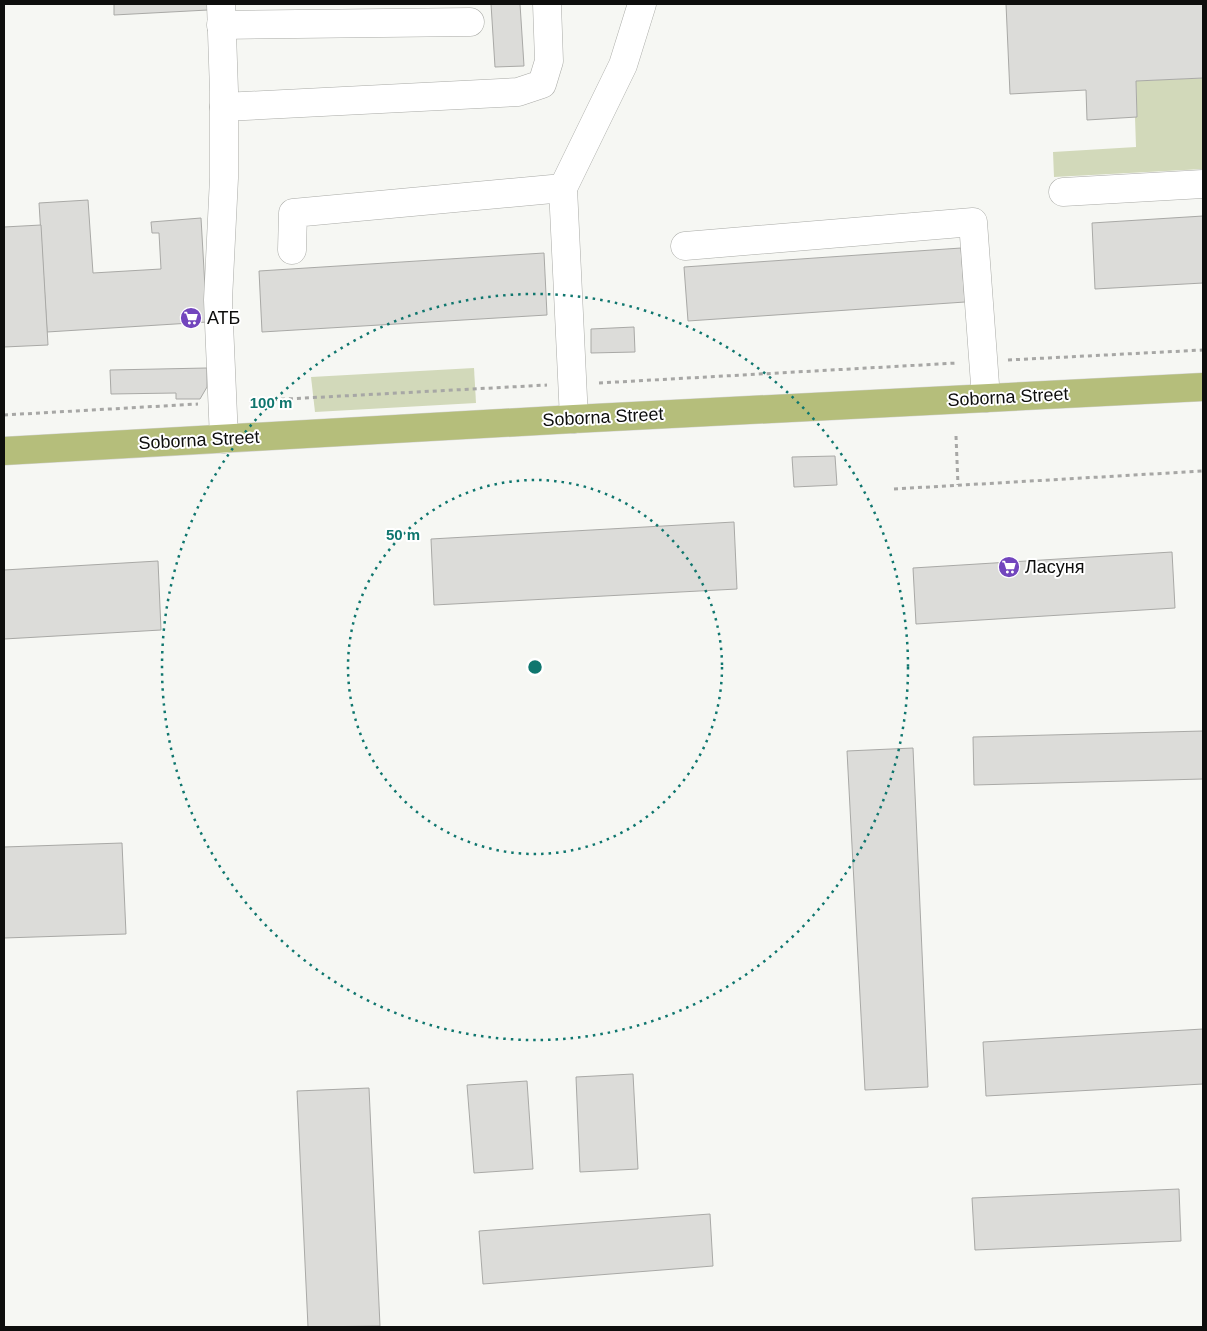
<svg xmlns="http://www.w3.org/2000/svg" width="1207" height="1331" font-family="Helvetica,sans-serif">
<style>
.green{fill:#d2d9ba}
.building{fill:#dcdcd9;stroke:#a9a9a6}
.lines{fill:none;stroke-linecap:round;stroke-linejoin:round}
.minor-casing{stroke:#a9aaa6;stroke-width:29}
.major-casing{stroke:#d4d4d3;stroke-width:29}
.path{stroke:#a7a7a5;stroke-width:3;stroke-dasharray:4 4;stroke-linecap:butt}
.minor{stroke:#fff;stroke-width:28}
.major{stroke:#b5be7b;stroke-width:28}
.ring{fill:none;stroke:#0f766e;stroke-width:2.5;stroke-dasharray:2.5 5}
.labels{text-anchor:middle;stroke-width:4;stroke-linejoin:round;paint-order:stroke}
.poi-label{font-size:18px;fill:#0e0e0d;stroke:#fff;text-anchor:start}
.street-label{font-size:18px;fill:#0e0e0d;stroke:#fff}
.centre{fill:#0f766e;stroke:#fff;stroke-width:2.5}
.ring-label{font-size:15px;text-anchor:middle;font-weight:bold;fill:#0f766e;stroke:#fff;stroke-width:4;stroke-linejoin:round;paint-order:stroke}
</style>
<rect width="100%" height="100%" fill="#f6f7f3"/>
<g class="green">
<polygon points="1203,78 1203,169 1054,177 1053,152 1136,147 1135,117 1137,117 1136,81"/>
<polygon points="474,368 476,403 315,412 311,377"/>
</g>
<g class="building">
<polygon points="114,4 208,4 208,10 114,15"/>
<polygon points="491,4 520,4 524,66 495,67"/>
<polygon points="1006,4 1203,4 1203,78 1136,81 1137,117 1087,120 1086,90 1010,94"/>
<polygon points="88,200 93,273 161,269 159,233 152,233 151,222 201,218 207,322 47,332 39,203"/>
<polygon points="1203,216 1203,283 1095,289 1092,223"/>
<polygon points="41,225 48,345 4,347 4,227"/>
<polygon points="961,248 965,302 688,321 684,267"/>
<polygon points="544,253 547,315 262,332 259,271"/>
<polygon points="634,327 635,352 591,353 591,329"/>
<polygon points="207,368 207,387 200,399 176,399 176,393 111,394 110,370"/>
<polygon points="835,456 837,485 794,487 792,457"/>
<polygon points="734,522 737,589 434,605 431,539"/>
<polygon points="1172,552 1175,608 916,624 913,568"/>
<polygon points="158,561 161,630 4,639 4,570"/>
<polygon points="1203,731 1203,779 974,785 973,737"/>
<polygon points="913,748 928,1087 865,1090 847,751"/>
<polygon points="122,843 126,934 4,938 4,847"/>
<polygon points="1203,1029 1203,1084 986,1096 983,1042"/>
<polygon points="633,1074 638,1169 580,1172 576,1077"/>
<polygon points="527,1081 533,1169 474,1173 467,1085"/>
<polygon points="369,1088 380,1326 308,1327 297,1091"/>
<polygon points="1179,1189 1181,1241 975,1250 972,1198"/>
<polygon points="710,1214 713,1266 483,1284 479,1231"/>
</g>
<g class="lines">
<g class="minor-casing">
<g id="minor">
<polyline points="221,4 224,91 224,178 218,300 224,439"/>
<polyline points="221,25 470,22"/>
<polyline points="224,107 518,92 542,84 549,61 547,4"/>
<polyline points="1063,192 1203,184"/>
<polyline points="685,246 973,222 986,398"/>
<polyline points="292,250 293,213 563,188"/>
<polyline points="574,419 563,188 623,65 642,4"/>
</g>
</g>
<g class="major-casing">
<polyline id="major" points="4,451 574,419 1203,387"/>
</g>
<g class="path">
<polyline points="1008,360 1203,350"/>
<polyline points="599,383 957,363"/>
<polyline points="249,401 547,385"/>
<polyline points="4,415 198,404"/>
<polyline points="956,436 958,485"/>
<polyline points="894,489 1203,471"/>
</g>
<use href="#minor" class="minor"/>
<use href="#major" class="major"/>
</g>
<g class="ring">
<circle cx="535" cy="667" r="187"/>
<circle cx="535" cy="667" r="373"/>
</g>
<defs>
<g id="supermarket-disc" transform="scale(1.125)"><circle r="9.5" fill="#7245bd" stroke="#fff"/><path d="M-6-5.5h2.5l.6 2H6L4.5 2H-2.5L-4.4-4H-6ZM-1.5 3.2a1.3 1.3 0 1 0 .1 0ZM3 3.2a1.3 1.3 0 1 0 .1 0Z" fill="#fff"/></g>
</defs>
<g fill-rule="evenodd">
<use href="#supermarket-disc" x="191" y="318"/>
<use href="#supermarket-disc" x="1009" y="567"/>
</g>
<g class="labels">
<g class="poi-label">
<text x="207" y="324">АТБ</text>
<text x="1025" y="573">Ласуня</text>
</g>
<g class="street-label">
<text transform="translate(1008 397) rotate(-3)" y="6">Soborna Street</text>
<text transform="translate(603 417) rotate(-3)" y="6">Soborna Street</text>
<text transform="translate(199 440) rotate(-3)" y="6">Soborna Street</text>
</g>
</g>
<circle cx="535" cy="667" r="8" class="centre"/>
<g class="ring-label">
<text x="271" y="408">100 m</text>
<text x="403" y="540">50 m</text>
</g>
<rect width="1207" height="1331" fill="none" stroke="#0e0e0d" stroke-width="10"/>
</svg>
